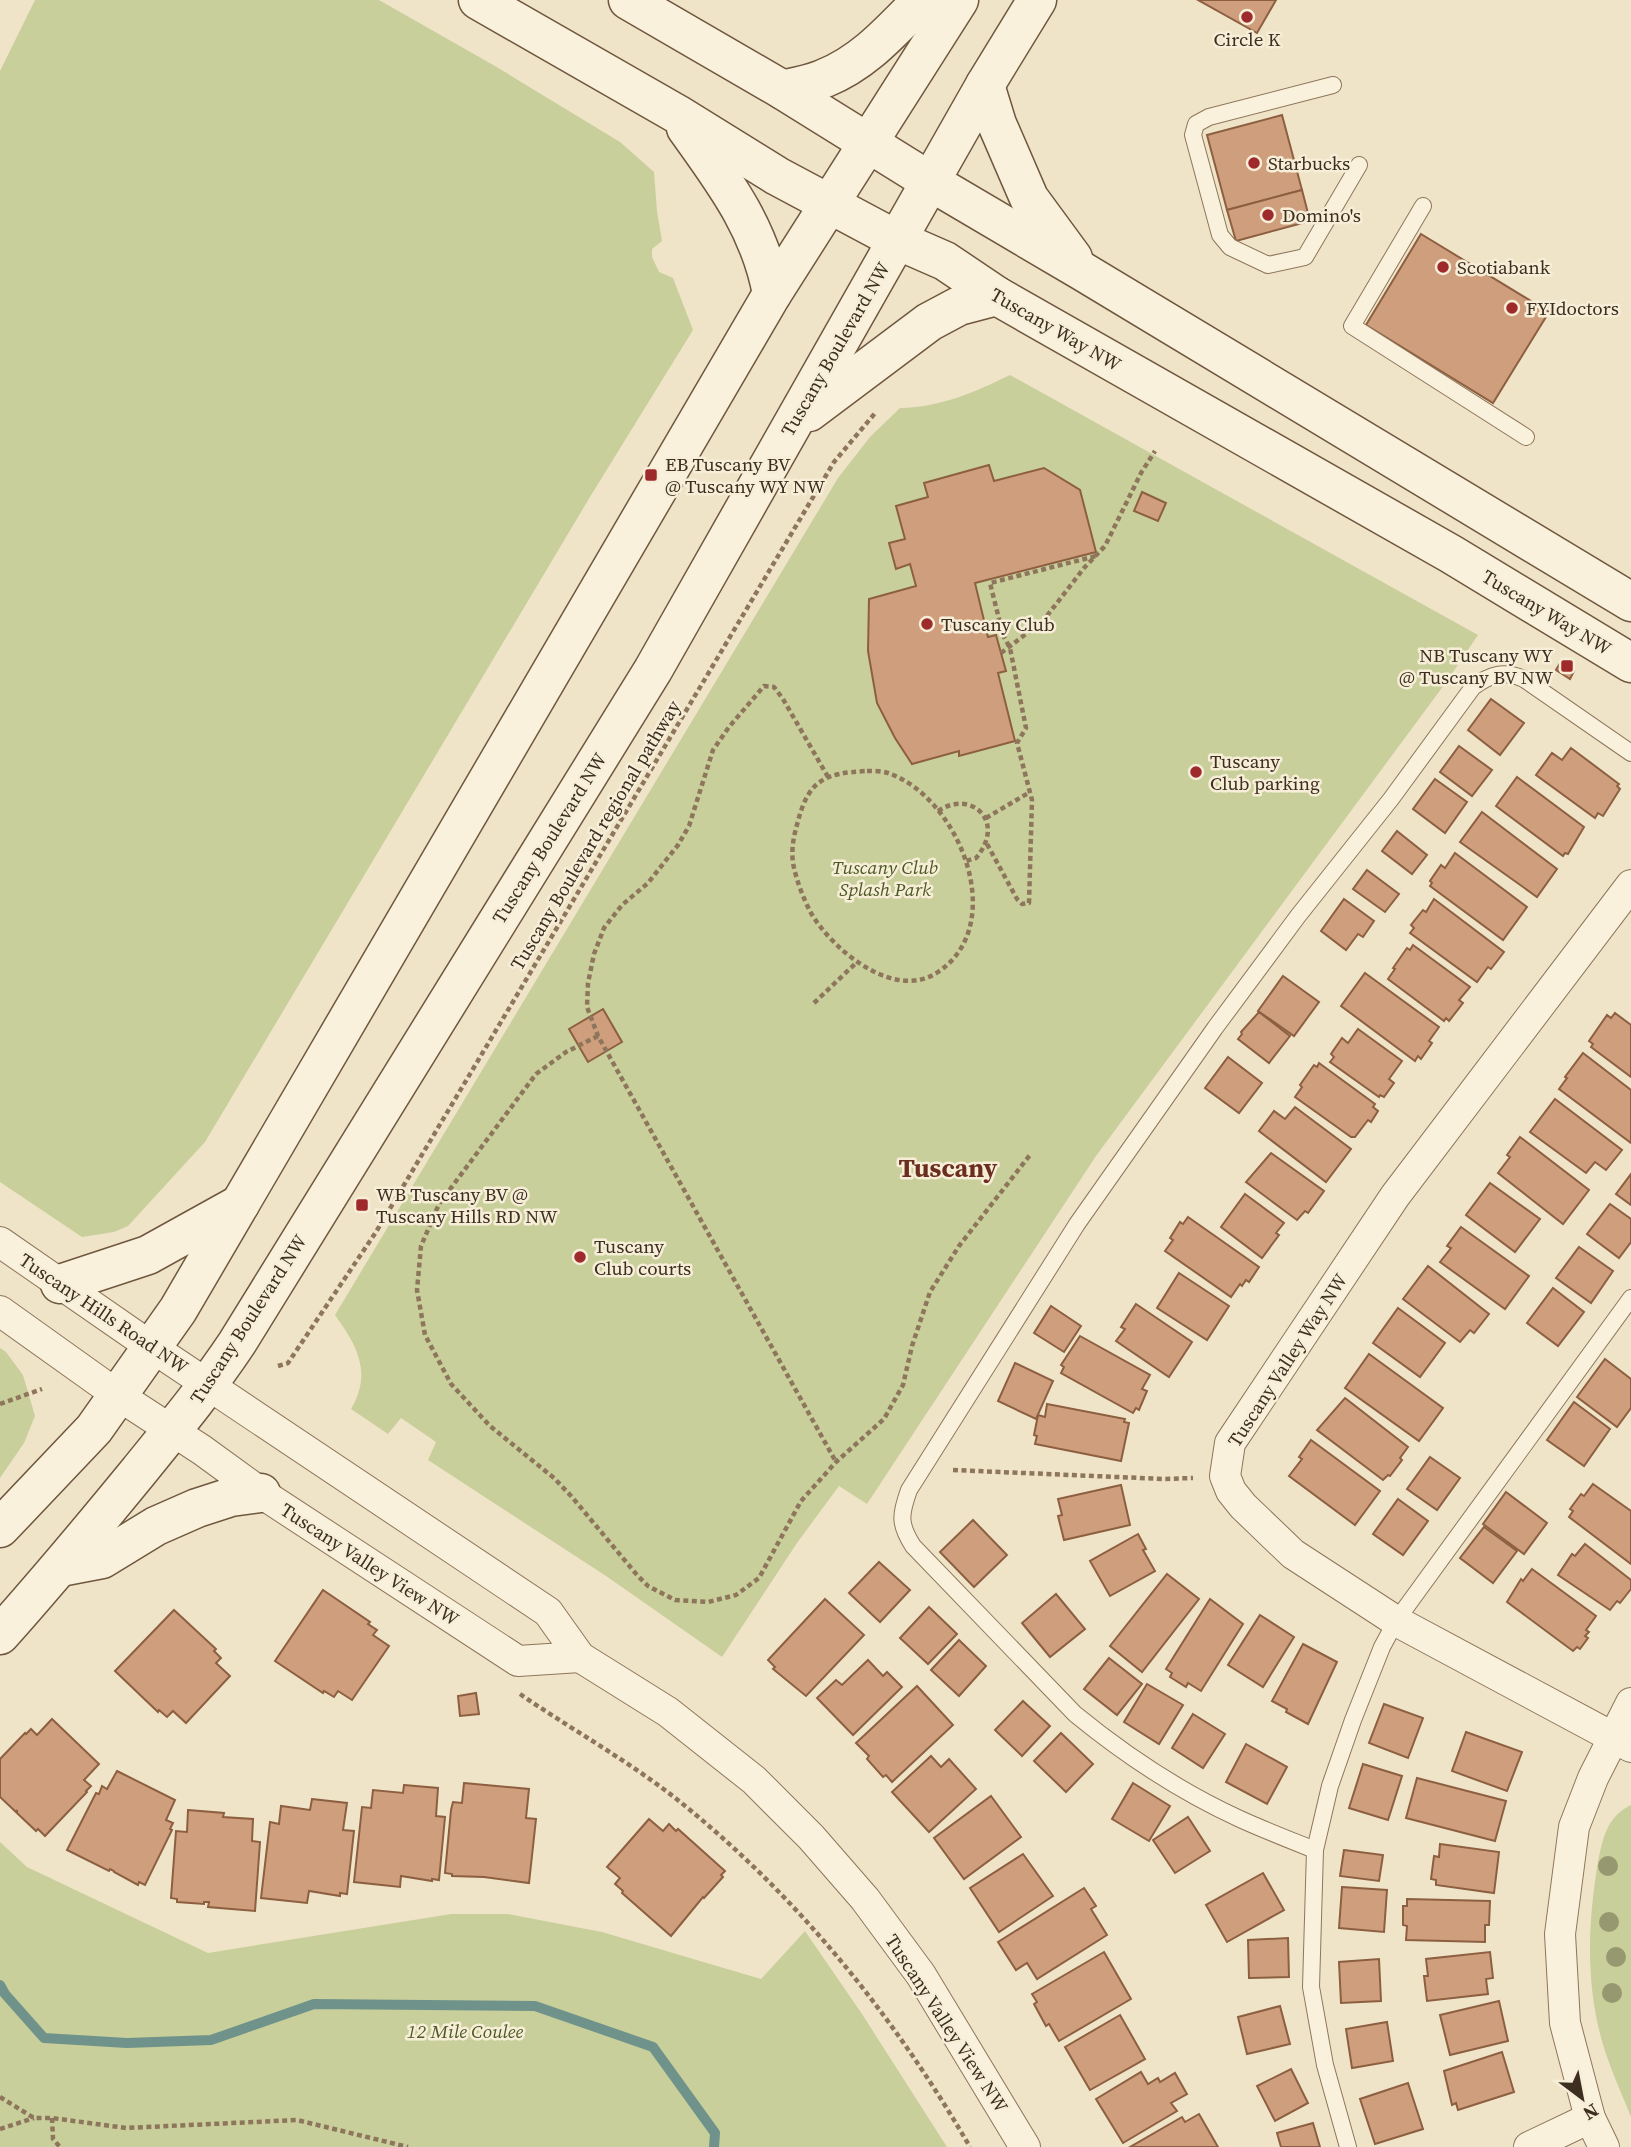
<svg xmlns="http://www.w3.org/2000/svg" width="1631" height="2147" font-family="'Source Serif 4',serif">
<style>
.green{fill:#c9cf9b}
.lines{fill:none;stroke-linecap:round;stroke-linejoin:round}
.stream{stroke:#6f938a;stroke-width:10}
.building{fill:#cf9f7d;stroke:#8d5f41;stroke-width:2}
.lane-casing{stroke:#8d765c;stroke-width:18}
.street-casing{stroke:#8d765c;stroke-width:32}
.secondary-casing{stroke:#6f573f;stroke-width:41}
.path{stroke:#8d765c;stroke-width:4.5;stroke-dasharray:5 3.5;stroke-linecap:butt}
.lane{stroke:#faf1dc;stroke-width:16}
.street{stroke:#faf1dc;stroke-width:30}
.secondary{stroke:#faf1dc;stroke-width:38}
.tree{fill:#96986f}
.poi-dot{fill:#9e2a2b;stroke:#f7eed8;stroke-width:2.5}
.labels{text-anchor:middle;stroke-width:5;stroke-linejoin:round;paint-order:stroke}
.poi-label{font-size:19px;fill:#3d2e20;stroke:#f7eed8;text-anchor:start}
.street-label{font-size:19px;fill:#3d2e20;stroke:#f7eed8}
.park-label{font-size:19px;font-style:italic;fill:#4d5a26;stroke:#f7eed8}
.district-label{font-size:26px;font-weight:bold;fill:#6b2e1e;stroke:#f7eed8}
</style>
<rect width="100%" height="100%" fill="#f0e4c8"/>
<g class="green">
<polygon points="35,0 379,0 495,66 620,142 654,172 657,211 662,241 652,249 652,257 659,272 673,278 693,330 590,497 205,1142 128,1226 114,1232 82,1237 0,1182 0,71"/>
<path d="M 1010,375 L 1478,635 L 1447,681 L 1096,1156 L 867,1504 L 839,1486 L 797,1543 L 722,1657 L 606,1576 L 428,1460 L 436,1442 L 401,1418 L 388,1434 L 351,1409 C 372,1373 358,1347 335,1315 L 838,478 L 870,437 L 900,408 C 941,407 973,393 1010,375 Z"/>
<polygon points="0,1348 6,1352 23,1375 35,1416 24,1443 0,1478"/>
<path d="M 1631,1805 L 1631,2117 C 1623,2097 1614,2077 1607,2057 C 1585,1994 1587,1927 1598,1862 C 1603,1837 1607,1817 1631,1805 Z"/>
<polygon points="0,1842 27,1867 208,1953 451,1914 508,1914 602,1932 761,1979 805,1931 862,2014 947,2147 0,2147"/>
</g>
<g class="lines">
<polyline class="stream" points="0,1985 5,1994 44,2038 127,2043 211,2040 314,2004 535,2006 653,2047 715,2133 714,2147"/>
</g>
<g class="building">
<polygon points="1198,0 1276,0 1257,33"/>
<polygon points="1282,115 1302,190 1227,210 1207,135"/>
<polygon points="1302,190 1310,221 1236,241 1227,210"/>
<polygon points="1421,234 1549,312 1493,403 1366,325"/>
<polygon points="989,465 994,481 1044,468 1080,490 1096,552 975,583 988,637 996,635 1006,671 998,673 1015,741 959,756 959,751 912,764 895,738 877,703 868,651 869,599 916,586 910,564 896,569 889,543 905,539 896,506 928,497 924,483"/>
<polygon points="1142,492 1166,503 1158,521 1134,511"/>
<polygon points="1560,663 1574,671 1570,679 1556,670"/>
<polygon points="1491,699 1524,723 1500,755 1468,730"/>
<polygon points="1459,746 1492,770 1472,796 1440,772"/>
<polygon points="1571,748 1619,784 1617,786 1620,789 1603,816 1598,813 1595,818 1536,775 1552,753 1562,760"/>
<polygon points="1517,777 1584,827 1568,854 1565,853 1563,856 1496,806"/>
<polygon points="1435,779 1467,802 1445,833 1413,809"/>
<polygon points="1482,812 1557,869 1537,897 1460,842"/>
<polygon points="1397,831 1427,855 1412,874 1382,851"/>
<polygon points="1455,853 1527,907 1503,940 1430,886 1432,883 1430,881 1441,865 1445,868"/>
<polygon points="1367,870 1399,894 1385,912 1353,889"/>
<polygon points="1344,899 1374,921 1363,937 1358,934 1346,950 1321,931"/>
<polygon points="1434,899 1504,952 1491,969 1488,967 1477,982 1410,933 1414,928 1411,925 1423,910 1426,912"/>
<polygon points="1413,945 1470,987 1459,1000 1463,1003 1449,1021 1446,1018 1444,1021 1388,979 1395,969 1393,968 1407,948 1410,950"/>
<polygon points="1365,973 1439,1027 1429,1041 1432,1043 1421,1059 1418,1056 1415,1061 1341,1006"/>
<polygon points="1283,976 1319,1002 1294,1036 1258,1011"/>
<polygon points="603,1009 622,1042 588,1062 569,1029"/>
<polygon points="1259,1012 1290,1036 1269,1063 1238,1039 1242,1034 1241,1032"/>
<polygon points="1615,1013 1631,1025 1631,1077 1591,1047 1593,1044 1589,1041 1607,1015 1611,1018"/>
<polygon points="1358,1029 1402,1061 1389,1079 1394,1083 1384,1097 1380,1095 1379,1097 1330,1062 1334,1057 1331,1054 1342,1038 1348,1043"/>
<polygon points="1583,1053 1631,1090 1631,1143 1559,1089 1567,1078 1565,1077"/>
<polygon points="1228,1057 1262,1083 1239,1113 1205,1088"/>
<polygon points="1319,1063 1375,1104 1373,1107 1378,1111 1371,1122 1368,1120 1355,1137 1351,1137 1295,1097 1302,1087 1300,1085 1314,1065 1317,1067"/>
<polygon points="1555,1099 1622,1150 1606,1170 1595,1162 1586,1173 1530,1132"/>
<polygon points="1295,1107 1351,1149 1326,1182 1259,1131 1274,1111 1285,1119"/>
<polygon points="1520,1137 1589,1190 1563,1224 1498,1173 1510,1157 1507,1155"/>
<polygon points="1271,1153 1324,1191 1308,1213 1305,1211 1297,1220 1246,1182"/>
<polygon points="1631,1174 1631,1205 1616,1194"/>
<polygon points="1490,1183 1540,1219 1515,1252 1466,1215"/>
<polygon points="1245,1194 1284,1223 1276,1233 1279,1235 1262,1258 1221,1227"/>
<polygon points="1610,1204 1631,1219 1631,1242 1619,1258 1587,1234"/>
<polygon points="1188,1217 1259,1267 1249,1282 1246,1280 1242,1286 1240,1284 1231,1297 1165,1251 1173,1240 1170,1238 1180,1222 1183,1224"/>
<polygon points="1461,1227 1529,1276 1505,1309 1440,1262 1451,1248 1447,1246"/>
<polygon points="1579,1247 1613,1271 1591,1303 1556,1278"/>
<polygon points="1428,1266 1489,1314 1474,1333 1470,1330 1460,1342 1403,1299"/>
<polygon points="1179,1273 1229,1306 1207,1340 1157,1308"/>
<polygon points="1553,1288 1584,1312 1558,1346 1527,1323"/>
<polygon points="1136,1304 1192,1342 1169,1377 1116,1341 1125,1329 1121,1327"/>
<polygon points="1051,1306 1081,1326 1064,1352 1034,1333"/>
<polygon points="1398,1308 1445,1343 1420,1377 1373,1343"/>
<polygon points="1080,1336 1150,1375 1142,1389 1147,1391 1139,1410 1136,1408 1133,1413 1061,1373 1064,1367 1061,1365"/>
<polygon points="1369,1354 1443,1408 1419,1441 1345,1388"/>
<polygon points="1605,1359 1631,1379 1631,1408 1617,1427 1577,1397"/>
<polygon points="1015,1363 1053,1381 1036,1419 998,1401"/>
<polygon points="1345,1398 1408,1447 1400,1458 1402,1460 1390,1476 1388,1475 1383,1480 1317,1430"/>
<polygon points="1574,1402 1610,1429 1584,1466 1547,1440"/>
<polygon points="1047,1404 1125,1419 1124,1422 1129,1423 1121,1461 1035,1444 1037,1436 1034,1435 1038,1415 1045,1417"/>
<polygon points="1311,1440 1380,1491 1355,1525 1289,1476 1302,1459 1299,1457"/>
<polygon points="1430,1457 1460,1478 1437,1510 1407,1489"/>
<polygon points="1593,1484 1631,1511 1631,1564 1569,1517 1573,1511 1570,1509 1581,1494 1584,1496"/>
<polygon points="1121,1485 1130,1525 1064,1540 1058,1516 1062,1515 1058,1499"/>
<polygon points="1506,1492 1547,1523 1524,1554 1483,1524"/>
<polygon points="1398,1499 1428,1521 1403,1555 1373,1534"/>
<polygon points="973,1520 1007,1555 974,1587 940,1552"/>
<polygon points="1484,1527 1517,1551 1493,1583 1460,1558"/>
<polygon points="1138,1534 1146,1549 1143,1550 1155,1571 1110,1596 1090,1561"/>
<polygon points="1585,1544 1631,1580 1631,1589 1620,1603 1617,1601 1610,1610 1558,1575 1572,1554 1575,1556"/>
<polygon points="879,1562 910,1590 880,1622 849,1593"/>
<polygon points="1532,1569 1596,1616 1586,1630 1589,1632 1585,1636 1588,1638 1580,1649 1577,1647 1573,1651 1507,1602 1521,1579 1523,1581"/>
<polygon points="1167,1574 1199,1599 1142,1672 1110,1646"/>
<polygon points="323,1590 370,1622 368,1624 377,1630 373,1635 389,1646 352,1700 338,1691 334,1697 324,1691 323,1693 275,1661"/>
<polygon points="1056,1594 1085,1629 1050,1657 1022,1623"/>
<polygon points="825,1599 864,1635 806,1696 773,1669 775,1667 768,1660"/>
<polygon points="1210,1599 1243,1624 1201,1691 1188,1683 1186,1687 1170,1677 1172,1673 1166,1669"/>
<polygon points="929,1607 957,1634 928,1664 900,1638"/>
<polygon points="174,1610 216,1649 214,1651 221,1658 216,1663 230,1676 186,1723 173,1711 167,1717 159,1710 158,1712 115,1671"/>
<polygon points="1260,1615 1294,1637 1263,1687 1228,1665"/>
<polygon points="959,1640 986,1666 959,1696 931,1670"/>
<polygon points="1303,1644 1337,1662 1308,1724 1286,1712 1287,1709 1272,1701"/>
<polygon points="1109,1658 1142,1684 1117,1715 1084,1689"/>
<polygon points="868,1660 883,1676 887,1672 902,1687 853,1735 817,1698 836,1680 842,1685"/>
<polygon points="1147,1684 1183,1705 1159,1744 1124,1722"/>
<polygon points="917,1686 953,1725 892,1782 886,1775 883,1777 867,1759 869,1756 856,1743"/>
<polygon points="476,1693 479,1714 460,1716 458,1696"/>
<polygon points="1023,1701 1050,1726 1022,1756 995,1730"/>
<polygon points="1384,1704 1423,1718 1408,1758 1369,1743"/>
<polygon points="1193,1714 1225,1734 1203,1768 1172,1748"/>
<polygon points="52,1719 99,1764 84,1780 91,1786 86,1791 87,1792 45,1836 38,1829 36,1831 17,1813 17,1810 16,1812 0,1797 0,1759 25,1733 26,1734 31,1729 37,1735"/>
<polygon points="1466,1732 1522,1752 1507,1791 1452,1771"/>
<polygon points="1061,1733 1093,1764 1066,1792 1034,1761"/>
<polygon points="1246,1744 1287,1767 1267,1804 1226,1782"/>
<polygon points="931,1756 941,1767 949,1759 976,1789 929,1832 892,1792"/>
<polygon points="1363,1764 1402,1776 1388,1820 1349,1808"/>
<polygon points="117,1771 175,1800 166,1820 173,1823 170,1829 172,1830 145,1885 139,1882 138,1885 114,1872 114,1871 110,1869 109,1871 67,1850 96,1793 99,1794 102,1786 107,1789"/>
<polygon points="1417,1778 1506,1801 1495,1841 1406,1818"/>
<polygon points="464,1783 529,1789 526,1818 536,1819 529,1883 484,1877 452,1876 452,1874 445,1873 451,1810 453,1802 462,1803"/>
<polygon points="1133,1783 1170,1806 1149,1841 1112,1819"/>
<polygon points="404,1785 438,1788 436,1816 445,1817 439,1880 432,1879 432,1881 401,1876 400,1887 354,1882 362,1807 371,1808 373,1790 403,1793"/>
<polygon points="991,1796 1021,1837 964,1879 934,1838"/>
<polygon points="312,1799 347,1803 343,1830 354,1831 347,1894 340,1893 340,1896 309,1891 307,1903 261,1898 270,1822 279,1824 281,1806 310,1810"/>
<polygon points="188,1810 224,1813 223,1817 253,1819 252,1841 260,1842 255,1911 208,1907 209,1902 204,1902 204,1904 177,1902 177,1899 171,1898 176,1831 187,1832"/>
<polygon points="1188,1817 1210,1851 1175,1873 1153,1840"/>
<polygon points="649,1819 663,1831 669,1824 676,1831 678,1829 725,1871 721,1875 723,1877 704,1898 703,1897 671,1936 622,1893 623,1891 615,1884 620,1878 607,1867"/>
<polygon points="1440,1844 1499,1852 1494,1893 1436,1885 1436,1880 1431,1879 1434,1856 1439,1857"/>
<polygon points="1344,1850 1383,1855 1379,1881 1340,1876"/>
<polygon points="1023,1854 1053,1896 999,1932 970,1888"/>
<polygon points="1263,1873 1284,1910 1227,1942 1206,1905"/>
<polygon points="1342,1887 1387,1890 1384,1932 1339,1928"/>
<polygon points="1084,1888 1096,1906 1091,1909 1107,1935 1037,1979 1027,1963 1016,1970 998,1942"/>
<polygon points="1407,1899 1490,1901 1489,1925 1485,1925 1485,1942 1406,1940 1407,1926 1403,1925 1403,1906 1407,1906"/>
<polygon points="1288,1938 1289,1977 1249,1978 1248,1940"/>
<polygon points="1104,1952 1131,1999 1059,2041 1049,2024 1046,2026 1034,2004 1037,2002 1032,1994"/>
<polygon points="1490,1952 1493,1978 1486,1979 1488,1994 1427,2001 1424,1976 1428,1976 1426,1959"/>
<polygon points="1379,1959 1381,2001 1341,2003 1339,1962"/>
<polygon points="1499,2001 1508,2041 1450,2055 1440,2015"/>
<polygon points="1280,2006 1290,2044 1247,2054 1238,2017"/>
<polygon points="1120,2015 1145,2059 1090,2090 1065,2047"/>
<polygon points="1387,2022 1393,2061 1352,2068 1346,2029"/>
<polygon points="1502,2052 1514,2092 1458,2110 1456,2103 1452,2105 1444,2071"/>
<polygon points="1291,2069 1308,2103 1275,2121 1257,2086"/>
<polygon points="1141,2072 1148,2084 1158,2078 1160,2082 1175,2073 1187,2094 1171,2103 1177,2111 1123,2143 1096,2099"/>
<polygon points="1408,2083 1423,2129 1375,2144 1360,2099"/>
<polygon points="1199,2114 1218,2147 1130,2147 1182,2117 1185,2122"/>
<polygon points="1313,2123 1320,2147 1281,2147 1277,2133"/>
</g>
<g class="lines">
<g class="lane-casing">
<g id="lane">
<polyline points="1333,85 1209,117 1196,124 1193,135 1220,235 1230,247 1268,265 1305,257 1359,165"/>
<polyline points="1423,206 1352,326 1526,437"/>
<path d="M 1315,1850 C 1290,1840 1264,1830 1240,1819 C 1181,1792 1125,1755 1075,1714 L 913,1546 C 899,1524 900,1515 909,1490 L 1077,1224 L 1215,1028 L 1298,916 L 1391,799 L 1473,687 C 1491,674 1504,670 1524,679 L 1631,753"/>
<polyline points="1348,2147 1325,2065 1311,1987 1315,1850 1330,1786 1353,1720 1382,1647 1396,1621 1631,1298"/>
</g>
</g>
<g class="street-casing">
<g id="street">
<polyline points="1631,885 1395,1196 1230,1443 1225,1476 1231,1491 1243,1506 1293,1554 1396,1621 1631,1747"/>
<polyline points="0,1242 153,1348 548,1612 580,1657 668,1712 754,1780 811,1837 865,1899 921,1975 1025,2147"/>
<polyline points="0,1311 119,1396 202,1450 261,1493 518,1661 580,1657"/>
<polyline points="1529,2147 1590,2118"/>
<polyline points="1604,2147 1590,2118 1565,2023 1560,1934 1574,1827 1593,1778 1631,1703"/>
</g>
</g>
<g class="secondary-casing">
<g id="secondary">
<polyline points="478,0 677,114 777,176 897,240 945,261 997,296 1451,554 1631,663"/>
<polyline points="628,0 783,90 931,182 1082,271 1631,602"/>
<polyline points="985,85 997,124 1029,198 1073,258"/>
<path d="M 783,90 C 797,86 812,84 825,78 C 865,62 892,30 922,0"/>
<path d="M 686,128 C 724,181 760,228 772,294"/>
<polyline points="809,412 929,322 959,306 997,296"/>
<polyline points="60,1284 148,1255 240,1204"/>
<polyline points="0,1528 94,1429 178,1310 772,294 959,0"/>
<polyline points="60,1567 102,1559 156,1526 197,1508 231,1497 261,1493"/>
<path d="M 0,1635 C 48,1581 94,1526 139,1471 C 173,1429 207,1388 237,1343 L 653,670 L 985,85 L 1037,0"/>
</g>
</g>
<g class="path">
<polyline points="1001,653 1043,621 1084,568 1105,546 1141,473 1155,451"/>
<path d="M 867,771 C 874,771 882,771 888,773 C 959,797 1010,924 938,972 C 894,1002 832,949 811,913 C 803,898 796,879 793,863 C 791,848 794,835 798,821 C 809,779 826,773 867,771 Z"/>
<polyline points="828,777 783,699 774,687 764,686 729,727 713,750 689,826 678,845 648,883 622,905 604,928 594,954 588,983 587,1007 598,1036 836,1462"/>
<path d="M 938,811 C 971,789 1007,821 976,858 L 966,861"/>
<polyline points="986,818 1030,792"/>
<polyline points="987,844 1017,899 1022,904 1029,903 1032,800 1017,743 1026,728 1010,648 1003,635 990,583 1096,556"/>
<polyline points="814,1003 856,963"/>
<polyline points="598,1036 566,1052 536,1074 439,1204 421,1246 417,1290 425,1335 451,1384 490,1426 554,1478 572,1497 637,1575 648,1586 675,1600 708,1602 736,1595 759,1578 801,1501 836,1462 884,1419 903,1385 912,1346 930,1292 959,1246 1030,1155"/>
<polyline points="278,1366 288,1363 376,1232 834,462 876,412"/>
<polyline points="0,1404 42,1389"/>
<polyline points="953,1470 1164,1479 1193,1478"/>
<path d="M 520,1694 C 571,1729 625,1759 674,1797 C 795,1893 893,2014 970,2147"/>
<polyline points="0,2097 34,2118 52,2118 126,2128 297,2120 408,2147"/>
<polyline points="52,2118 53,2139 60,2147"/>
<polyline points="0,2129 34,2118"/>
</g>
<use href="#lane" class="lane"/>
<use href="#street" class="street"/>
<use href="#secondary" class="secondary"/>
</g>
<g class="tree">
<circle cx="1608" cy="1866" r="10"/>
<circle cx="1609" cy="1922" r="10"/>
<circle cx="1616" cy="1957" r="10"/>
<circle cx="1612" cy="1993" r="10"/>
</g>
<g class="poi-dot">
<circle cx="1247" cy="17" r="7"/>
<circle cx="1254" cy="163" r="7"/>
<circle cx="1268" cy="215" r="7"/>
<circle cx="1443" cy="267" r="7"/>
<circle cx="1512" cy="308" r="7"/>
<rect x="644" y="468" width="14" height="14" rx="3.5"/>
<circle cx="927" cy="624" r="7"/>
<rect x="1560" y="659" width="14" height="14" rx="3.5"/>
<circle cx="1196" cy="772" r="7"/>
<rect x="355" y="1198" width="14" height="14" rx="3.5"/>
<circle cx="580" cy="1257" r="7"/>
</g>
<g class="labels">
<g class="poi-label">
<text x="1247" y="46" text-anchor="middle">Circle K</text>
<text x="1268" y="170">Starbucks</text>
<text x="1282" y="222">Domino's</text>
<text x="1457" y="274">Scotiabank</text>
<text x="1526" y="315">FYIdoctors</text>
<text x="665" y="471">EB Tuscany BV<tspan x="665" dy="22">@ Tuscany WY NW</tspan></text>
<text x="941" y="631">Tuscany Club</text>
<text x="1553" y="662" text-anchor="end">NB Tuscany WY<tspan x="1553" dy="22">@ Tuscany BV NW</tspan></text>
<text x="1210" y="768">Tuscany<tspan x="1210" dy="22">Club parking</tspan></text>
<text x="376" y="1201">WB Tuscany BV @<tspan x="376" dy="22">Tuscany Hills RD NW</tspan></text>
<text x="594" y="1253">Tuscany<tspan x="594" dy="22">Club courts</tspan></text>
</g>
<g class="street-label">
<text transform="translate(1056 329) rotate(30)" y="7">Tuscany Way NW</text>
<text transform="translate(835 349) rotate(-60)" y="7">Tuscany Boulevard NW</text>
<text transform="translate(1547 612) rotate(31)" y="7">Tuscany Way NW</text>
<text transform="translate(595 835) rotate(-59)" y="7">Tuscany Boulevard regional pathway</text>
<text transform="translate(549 838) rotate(-58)" y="7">Tuscany Boulevard NW</text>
<text transform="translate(104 1313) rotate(34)" y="7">Tuscany Hills Road NW</text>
<text transform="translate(248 1319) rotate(-57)" y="7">Tuscany Boulevard NW</text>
<text transform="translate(1287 1360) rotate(-57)" y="7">Tuscany Valley Way NW</text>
<text transform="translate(370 1564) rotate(33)" y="7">Tuscany Valley View NW</text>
<text transform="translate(947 2023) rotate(57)" y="7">Tuscany Valley View NW</text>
</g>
<g class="park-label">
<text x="885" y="874">Tuscany Club<tspan x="885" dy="22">Splash Park</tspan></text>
<text x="465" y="2038">12 Mile Coulee</text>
</g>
<g class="district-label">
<text x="948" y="1177">Tuscany</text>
</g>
</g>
<g transform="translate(1582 2098) rotate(148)" stroke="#f7eed8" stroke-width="5" paint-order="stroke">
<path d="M0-5L12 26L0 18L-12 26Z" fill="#3d2e20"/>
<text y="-10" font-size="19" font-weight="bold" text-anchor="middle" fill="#3d2e20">N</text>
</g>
</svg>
